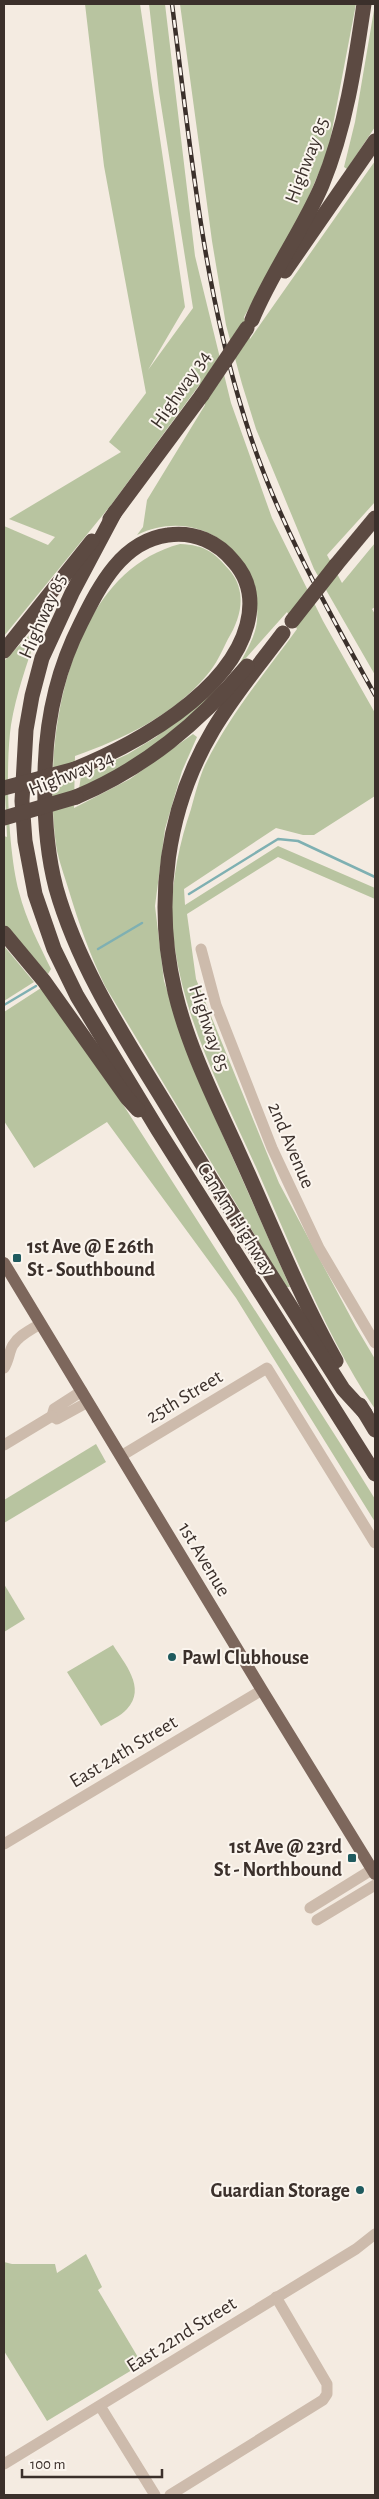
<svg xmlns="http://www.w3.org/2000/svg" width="379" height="2499" font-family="'Alegreya Sans',sans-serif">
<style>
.green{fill:#b8c4a0}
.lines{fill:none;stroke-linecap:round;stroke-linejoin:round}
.stream{stroke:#7fb0b2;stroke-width:2.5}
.minor{stroke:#cdbbac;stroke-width:11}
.major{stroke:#7d675c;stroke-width:12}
.highway{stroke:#5c4a42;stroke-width:15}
.rail-casing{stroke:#3b302b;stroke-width:4.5}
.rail{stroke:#fbf5ee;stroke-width:2.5;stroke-dasharray:8;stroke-linecap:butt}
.highway-bridge{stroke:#5c4a42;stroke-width:15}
.poi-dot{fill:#1f5a5e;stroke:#fbf5ee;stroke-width:2}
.labels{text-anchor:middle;stroke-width:4;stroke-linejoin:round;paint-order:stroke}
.street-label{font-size:20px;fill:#3b302b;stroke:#fbf5ee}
.poi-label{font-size:20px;font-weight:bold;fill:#3b302b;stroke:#fbf5ee;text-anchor:start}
</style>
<rect width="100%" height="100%" fill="#f4ebe1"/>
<g class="green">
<path d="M 85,4 L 140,4 L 185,307 L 148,370 L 193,308 L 159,92 L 149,4 L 165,4 L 195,256 L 231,403 L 272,518 L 323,621 L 375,713 L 375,796 L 314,835 L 303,835 L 276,828 L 184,889 L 185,905 L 278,846 L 375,888 L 375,899 L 278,857 L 187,914 L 196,979 L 279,1183 L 356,1327 L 375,1359 L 375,1409 C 328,1340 293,1251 259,1174 C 227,1102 187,1029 175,949 C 167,903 176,853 191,809 C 195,795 199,778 205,765 C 229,716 265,673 297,629 L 287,612 L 238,667 C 245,653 256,636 257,620 C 262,553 199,505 137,535 L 143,527 L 147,500 L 205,405 L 200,384 L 111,505 L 4,636 L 4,526 L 48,545 L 55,537 L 9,519 L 121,452 L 109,442 L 146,393 L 104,166 Z"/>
<polygon points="180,4 356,4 328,151 300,217 244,317 250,339 375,161 375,502 327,555 342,583 375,543 375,607 372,609 375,614 375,675 314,569 256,429 242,384 226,325 212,241"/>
<polygon points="375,4 375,127 347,169 344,167 355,122"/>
<path d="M 180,544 C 206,545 215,553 231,572 C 247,593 241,618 228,639 C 222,651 216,665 207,675 C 174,715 123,739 75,756 L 74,808 L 130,779 L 193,734 L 197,737 L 182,771 L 165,829 L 155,906 L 164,981 L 192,1066 L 290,1287 L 286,1287 L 105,986 C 90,955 79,924 69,891 C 65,878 60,864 57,851 C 41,752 64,574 180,544 Z"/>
<path d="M 34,630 L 37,634 C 27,664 16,694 11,725 C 5,768 8,851 19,892 C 26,920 39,944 51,969 L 48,974 L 4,924 L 4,836 L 7,837 L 4,774 L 4,661 Z"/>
<polygon points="218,687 221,691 131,764 79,789 81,776 128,754 156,737"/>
<polygon points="4,946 34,982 4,1001"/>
<polygon points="41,988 122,1103 340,1443 375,1499 375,1522 236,1298 107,1122 34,1168 4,1121 4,1012"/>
<polygon points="96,1444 106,1462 4,1523 4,1500"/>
<polygon points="4,1584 25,1619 4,1632"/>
<path d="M 113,1645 C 124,1663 147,1688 127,1709 C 121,1716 109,1721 101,1726 L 67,1672 Z"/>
<polygon points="86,2254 102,2287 98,2290 142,2364 47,2421 4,2351 4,2262 12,2264 55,2264 57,2273"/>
</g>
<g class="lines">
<g class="stream">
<polyline points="189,894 278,839 298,841 375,877"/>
<polyline points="98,949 142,923"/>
<polyline points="4,1005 36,986"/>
</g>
<g class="minor">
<polyline points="201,949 216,1005 272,1148 319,1248 375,1343"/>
<path d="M 4,1368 C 9,1361 9,1351 13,1345 C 19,1335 31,1330 40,1324"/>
<polyline points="82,1391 54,1409 52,1416 57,1419 88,1402"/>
<polyline points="4,1445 52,1416"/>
<polyline points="121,1456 267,1368 375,1543"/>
<polyline points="4,1844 262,1690"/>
<polyline points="310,1908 373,1869"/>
<polyline points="317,1920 375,1885"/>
<polyline points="100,2406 155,2495"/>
<polyline points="4,2464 356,2249 375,2234"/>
<polyline points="170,2495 323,2400 327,2394 327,2384 276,2297"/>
</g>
<polyline class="major" points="4,1263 262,1690 375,1874"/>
<g class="highway">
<polyline points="285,271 375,141"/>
<path d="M 252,320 C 271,273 302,232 322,185 C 346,127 355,65 364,4"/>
<polyline points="115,512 72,593 42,658 32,696 26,730 22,801 25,841 35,894 54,949 77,996 158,1130 375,1474"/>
<polyline points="110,519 202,395"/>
<polyline points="336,565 375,518"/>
<path d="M 283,633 C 259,665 233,696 213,730 C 166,809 154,903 175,992 C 188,1047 215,1100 238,1151 C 270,1221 298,1293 336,1361"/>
<polyline points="4,651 92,541"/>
<path d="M 75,769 C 136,744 229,693 247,625 C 253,602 250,580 234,562 C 218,542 194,531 168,535 C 122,541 100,585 81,623 C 57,670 46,721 45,773 C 44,812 46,850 56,888 C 80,973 132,1048 177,1123 C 231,1213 287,1301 343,1389 L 365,1413"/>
<path d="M 76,797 C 145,768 199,723 247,666"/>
<polyline points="4,933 44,981 127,1098 138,1110"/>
<polyline points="360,1405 375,1430"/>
</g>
<g class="rail-casing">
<path id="rail" d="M 172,4 C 190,142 202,282 244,416 C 274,515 325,605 375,695"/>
</g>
<use href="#rail" class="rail"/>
<g class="highway-bridge">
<polyline points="202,395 247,328"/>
<polyline points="292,621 336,565"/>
<polyline points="4,788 75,769"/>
<polyline points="4,818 76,797"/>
</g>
</g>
<g class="poi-dot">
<rect x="12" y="1253" width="10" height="10" rx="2.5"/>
<circle cx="172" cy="1657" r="5"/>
<rect x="347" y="1853" width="10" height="10" rx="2.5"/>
<circle cx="360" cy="2190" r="5"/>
</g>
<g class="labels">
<g class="street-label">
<text transform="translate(306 160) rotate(-69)" y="7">Highway 85</text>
<text transform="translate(180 389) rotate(-55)" y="7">Highway 34</text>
<text transform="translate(42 616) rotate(-66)" y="7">Highway 85</text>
<text transform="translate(71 773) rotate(-22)" y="7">Highway 34</text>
<text transform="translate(210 1028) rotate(71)" y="7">Highway 85</text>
<text transform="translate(292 1145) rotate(67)" y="7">2nd Avenue</text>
<text transform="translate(237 1219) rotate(58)" y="7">CanAm Highway</text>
<text transform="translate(184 1396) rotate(-31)" y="7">25th Street</text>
<text transform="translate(205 1559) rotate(59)" y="7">1st Avenue</text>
<text transform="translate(123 1751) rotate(-31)" y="7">East 24th Street</text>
<text transform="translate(181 2334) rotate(-32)" y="7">East 22nd Street</text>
</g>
<g class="poi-label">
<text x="27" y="1253">1st Ave @ E 26th<tspan x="27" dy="23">St - Southbound</tspan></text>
<text x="182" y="1664">Pawl Clubhouse</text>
<text x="342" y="1853" text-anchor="end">1st Ave @ 23rd<tspan x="342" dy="23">St - Northbound</tspan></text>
<text x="350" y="2197" text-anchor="end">Guardian Storage</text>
</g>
</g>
<rect width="379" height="2499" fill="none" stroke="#3b302b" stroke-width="10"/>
<path d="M22 2469v8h140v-8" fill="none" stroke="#3b302b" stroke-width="2.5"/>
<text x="30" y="2469" font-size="15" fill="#3b302b" stroke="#fbf5ee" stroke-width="4" paint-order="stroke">100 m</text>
</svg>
